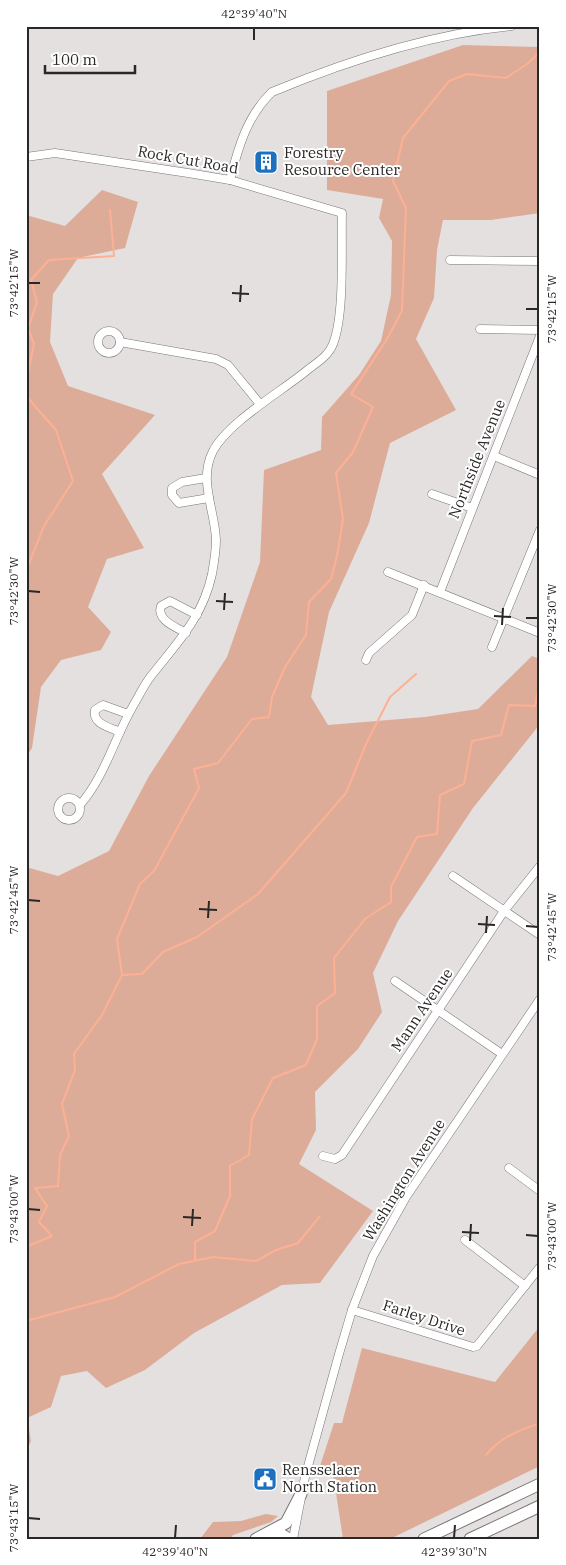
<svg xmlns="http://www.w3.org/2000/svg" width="566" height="1565" font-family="'IBM Plex Serif',serif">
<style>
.green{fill:#ddac99}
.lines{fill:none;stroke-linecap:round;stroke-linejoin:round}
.stream{stroke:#fdb093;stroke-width:2}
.minor-casing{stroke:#797675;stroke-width:9}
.highway-casing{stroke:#797675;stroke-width:13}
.minor{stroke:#fff;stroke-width:8}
.highway{stroke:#fff;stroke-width:11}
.ticks{fill:none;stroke:#292827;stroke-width:2}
.labels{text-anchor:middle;stroke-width:4;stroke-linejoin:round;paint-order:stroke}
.poi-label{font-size:15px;fill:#292827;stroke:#fff;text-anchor:start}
.street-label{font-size:15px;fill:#292827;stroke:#fff}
.neatline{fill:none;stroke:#292827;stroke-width:2}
.ticks-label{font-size:12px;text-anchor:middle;fill:#292827}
</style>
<rect width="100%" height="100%" fill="#e4e0df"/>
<g class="green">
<polygon points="463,45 540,47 540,213 491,220 443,220 437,250 434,298 416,339 456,410 390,443 369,523 329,612 311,697 328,725 425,717 478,709 532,656 540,659 540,724 473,808 398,921 373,973 382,1012 358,1049 315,1092 316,1130 299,1164 373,1211 320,1283 282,1285 194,1333 145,1370 106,1388 87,1371 61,1376 51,1407 27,1418 31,1441 26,1451 26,867 58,876 109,851 149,776 227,657 260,562 264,470 321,450 322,417 359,375 381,341 391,295 392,241 379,218 383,199 327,190 327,91"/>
<polygon points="102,190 138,202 125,248 78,258 53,294 50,342 68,386 155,415 102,474 144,548 107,559 88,607 111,632 101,650 61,660 41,687 32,748 26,757 26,215 65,226"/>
<polygon points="540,1326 540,1466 390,1539 343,1539 333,1473 318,1472 334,1423 342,1423 362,1348 495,1382"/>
<polygon points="266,1514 278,1516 271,1522 233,1535 230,1539 200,1539 213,1522 241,1521"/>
</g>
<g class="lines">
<g class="stream">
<polyline points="26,323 34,344 26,382"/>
<polyline points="28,329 37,302 31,280 49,260 114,256 110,210"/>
<polyline points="26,396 56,430 73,481 44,526 26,571"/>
<polyline points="122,975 142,974 163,952 197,937 258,894 346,793 366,744 390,697 416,674"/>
<polyline points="195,1260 195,1242 215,1231 230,1196 230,1166 249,1155 252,1119 273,1078 306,1065 317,1039 317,1006 335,993 334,958 365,919 391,902 391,887 417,837 437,834 440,795 464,784 472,741 501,735 509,705 535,706 540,682"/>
<polyline points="26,1281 28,1246 52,1236 39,1222 47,1206 35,1188 58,1186 60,1155 69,1136 62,1104 75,1070 74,1054 102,1015 122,975 117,939 140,884 154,871 199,788 194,769 218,763 252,719 269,717 272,697 285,667 306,635 309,602 331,579 337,556 343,519 336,473 353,452 373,407 351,394 387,339 402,311 406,208 393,181 403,138 449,81 467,74 506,78 527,64 540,52"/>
<polyline points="26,1321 115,1297 179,1264 213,1257 256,1261 276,1250 298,1243 320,1216"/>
<path d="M 486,1455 C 500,1437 518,1431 540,1423"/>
</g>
<g class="minor-casing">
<g id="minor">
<path d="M 26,157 L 55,153 L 188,173 L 230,180 L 342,213 C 341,247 345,314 333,344 C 329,355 318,362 310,368 C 284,390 228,422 213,451 C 198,480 215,510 216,540 C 216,551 214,563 212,574 C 203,617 177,643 151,676 C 144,685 139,696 133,706 C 114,739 105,776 80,805"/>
<path d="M 230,180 C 238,148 247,116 272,92 C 349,60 429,34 512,26"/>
<polyline points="450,260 540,261"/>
<polyline points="480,329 540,330"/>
<circle cx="109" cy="342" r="11"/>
<polyline points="120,342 216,359 228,365 260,404"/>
<polyline points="494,456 540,475"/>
<polyline points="206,478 182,482 172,488 172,495 179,503 209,498"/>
<polyline points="432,494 472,508"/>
<polyline points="388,572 540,633"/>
<polyline points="440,592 540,336"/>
<path d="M 186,633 C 176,627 156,620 161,606 L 170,601 L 197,615"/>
<polyline points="492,647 540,530"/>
<polyline points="366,660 369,653 412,615 424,585"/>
<path d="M 120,732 C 109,727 92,724 95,710 L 103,705 L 128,714"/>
<circle cx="69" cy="809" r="11"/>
<polyline points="453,876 540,935"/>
<polyline points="395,981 502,1054"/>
<polyline points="323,1156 335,1159 342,1155 504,911 540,866"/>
<polyline points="509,1168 540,1191"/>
<polyline points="465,1240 525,1286"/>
<polyline points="352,1310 473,1347 477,1346 540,1267"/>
<polyline points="293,1539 305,1477 339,1354 352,1310 373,1256 406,1197 540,999"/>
</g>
</g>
<g class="highway-casing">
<g id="highway">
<polyline points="268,1535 279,1533 289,1539"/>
<polyline points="256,1539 286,1523 301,1494"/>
<polyline points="424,1539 540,1484"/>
<polyline points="470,1539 540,1506"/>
</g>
</g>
<use href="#minor" class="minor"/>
<use href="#highway" class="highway"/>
</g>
<path class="ticks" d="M 254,40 L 254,28M 28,283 L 40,283M 232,293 L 249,294M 240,302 L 241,285M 526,309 L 538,309M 28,591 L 40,592M 216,601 L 233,602M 224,610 L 225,593M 494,616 L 511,617M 526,618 L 538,618M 502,625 L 503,608M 28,900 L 40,901M 199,909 L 217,910M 208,918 L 209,901M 478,924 L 495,925M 526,926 L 538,927M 486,933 L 487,916M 28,1209 L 40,1210M 183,1217 L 201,1218M 192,1226 L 193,1209M 462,1232 L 479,1233M 526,1235 L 538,1236M 470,1241 L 471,1224M 28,1518 L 40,1519M 175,1538 L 176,1525M 454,1538 L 455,1525"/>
<defs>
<g id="building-square" transform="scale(1.25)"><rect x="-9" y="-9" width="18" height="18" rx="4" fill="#1c70be" stroke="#fff"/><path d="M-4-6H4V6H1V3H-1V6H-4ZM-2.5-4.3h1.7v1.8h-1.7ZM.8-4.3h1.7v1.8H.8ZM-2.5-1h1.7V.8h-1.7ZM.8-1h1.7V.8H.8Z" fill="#fff"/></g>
<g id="civic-square" transform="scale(1.25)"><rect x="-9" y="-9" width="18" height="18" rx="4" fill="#1c70be" stroke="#fff"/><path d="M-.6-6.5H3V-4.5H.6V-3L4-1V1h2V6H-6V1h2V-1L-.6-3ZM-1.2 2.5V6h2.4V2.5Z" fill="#fff"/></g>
</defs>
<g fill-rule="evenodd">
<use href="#building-square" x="266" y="162"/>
<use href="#civic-square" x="265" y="1479"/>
</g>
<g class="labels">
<g class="poi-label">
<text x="284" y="158">Forestry<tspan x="284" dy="17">Resource Center</tspan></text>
<text x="282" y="1475">Rensselaer<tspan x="282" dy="17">North Station</tspan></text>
</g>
<g class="street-label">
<text transform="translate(188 160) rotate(10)" y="5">Rock Cut Road</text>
<text transform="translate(477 459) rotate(-68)" y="5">Northside Avenue</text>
<text transform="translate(422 1010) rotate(-56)" y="5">Mann Avenue</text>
<text transform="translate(404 1180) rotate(-58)" y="5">Washington Avenue</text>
<text transform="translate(424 1318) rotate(18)" y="5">Farley Drive</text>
</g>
</g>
<rect width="566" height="1565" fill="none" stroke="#ffffff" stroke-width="55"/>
<path d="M45 65v8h90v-8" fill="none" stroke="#292827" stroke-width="2.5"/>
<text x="52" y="65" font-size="15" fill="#292827" stroke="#ffffff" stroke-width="4" paint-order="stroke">100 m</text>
<rect x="28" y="28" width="510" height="1510" class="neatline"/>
<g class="ticks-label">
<text x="254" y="18">42°39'40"N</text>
<text transform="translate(14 283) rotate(-90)" y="4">73°42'15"W</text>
<text transform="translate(552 309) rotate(-90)" y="4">73°42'15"W</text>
<text transform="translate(14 591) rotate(-90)" y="4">73°42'30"W</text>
<text transform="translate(552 618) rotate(-90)" y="4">73°42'30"W</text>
<text transform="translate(14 900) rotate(-90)" y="4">73°42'45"W</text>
<text transform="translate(552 927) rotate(-90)" y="4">73°42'45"W</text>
<text transform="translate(14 1209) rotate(-90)" y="4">73°43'00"W</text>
<text transform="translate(552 1236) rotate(-90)" y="4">73°43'00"W</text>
<text transform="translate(14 1518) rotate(-90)" y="4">73°43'15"W</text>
<text x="175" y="1556">42°39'40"N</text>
<text x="454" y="1556">42°39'30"N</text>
</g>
</svg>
